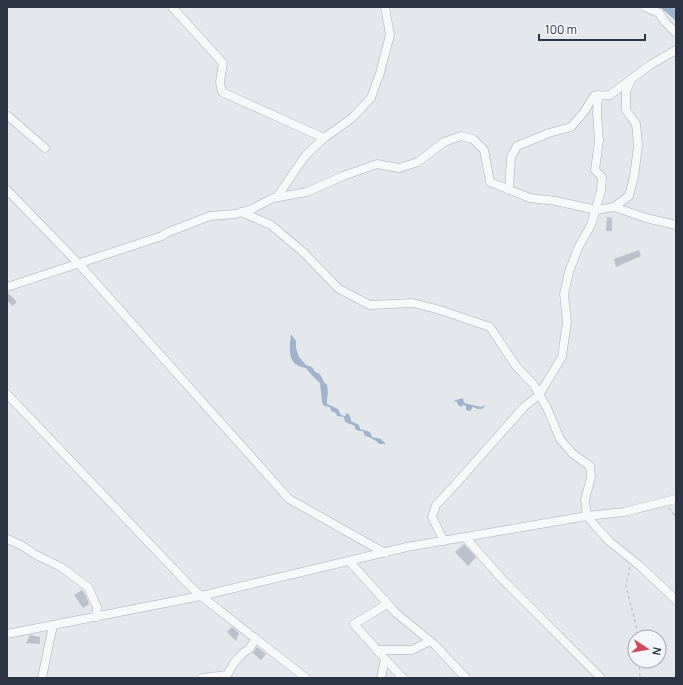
<svg xmlns="http://www.w3.org/2000/svg" width="683" height="685" font-family="Manrope,sans-serif">
<style>
.water{fill:#9fb4cc}
.building{fill:#bbc0ca}
.lines{fill:none;stroke-linecap:round;stroke-linejoin:round}
.street-casing{stroke:#a9aeb7;stroke-width:9}
.path{stroke:#c2c5cb;stroke-width:1.5;stroke-dasharray:3 3;stroke-linecap:butt}
.street{stroke:#f7f8fa;stroke-width:8}
</style>
<rect width="100%" height="100%" fill="#e4e7ec"/>
<g class="water">
<polygon points="660,7 672,7 676,10 676,21"/>
<path d="M 291,334 L 296,341 L 296,348 L 299,357 L 306,365 L 312,367 L 315,372 L 320,374 L 324,382 L 327,385 L 328,393 L 327,399 L 327,404 L 338,409 L 341,415 L 345,416 L 347,413 C 350,415 351,418 351,421 L 359,425 L 360,429 L 370,432 L 372,437 L 381,439 L 386,444 L 379,444 C 376,440 370,437 365,436 L 363,431 L 359,431 L 355,429 L 355,426 L 345,422 L 344,417 L 337,416 L 336,413 L 331,411 L 330,407 L 324,406 L 322,402 L 320,383 C 315,379 310,373 306,368 C 303,367 300,367 297,365 C 287,359 290,344 291,334 Z"/>
<polygon points="463,398 464,403 481,407 486,405 482,409 477,409 476,408 472,407 471,411 466,410 466,406 463,405 461,407 458,405 457,402 453,401"/>
</g>
<g class="building">
<polygon points="607,217 612,218 612,231 606,231"/>
<polygon points="639,250 641,256 616,267 614,259"/>
<polygon points="7,292 16,301 16,303 12,306 7,300"/>
<polygon points="464,544 476,557 468,566 455,552"/>
<polygon points="82,590 86,596 89,604 83,608 74,595"/>
<polygon points="232,627 239,633 236,641 227,632"/>
<polygon points="30,635 40,637 40,644 26,643"/>
<polygon points="257,647 266,654 261,660 253,653"/>
</g>
<g class="lines">
<g class="street-casing">
<g id="street">
<polyline points="172,7 223,63 220,82 222,92 324,138"/>
<polyline points="645,7 659,13 665,22 676,33"/>
<polyline points="7,116 8,116 45,148"/>
<polyline points="7,190 79,264 289,499 385,553"/>
<polyline points="509,190 511,157 517,146 549,133 571,127 584,112 594,96 610,95 650,65 676,50"/>
<polyline points="277,197 305,156 324,138 352,118 371,98 380,73 390,35 385,7"/>
<polyline points="614,207 629,196 634,177 638,145 636,124 626,110 626,91 631,80"/>
<polyline points="241,212 271,225 303,252 339,289 370,305 413,303 440,310 490,327 516,366 534,385 547,408 560,439 573,454 590,466 591,477 585,500 587,516 597,528 609,541 640,566 676,600"/>
<polyline points="7,287 162,236 166,233 210,216 235,214 252,209 273,198 307,192 343,176 377,164 399,168 418,162 444,142 461,136 473,139 484,150 490,182 530,198 556,201 596,210 614,207 646,218 676,225"/>
<polyline points="7,394 191,587 201,596 306,678"/>
<polyline points="465,537 502,579 601,678"/>
<polyline points="7,539 21,545 36,555 61,567 88,587 97,607 96,617"/>
<polyline points="444,541 432,517 436,505 454,486 524,407 539,395 562,357 567,322 564,294 569,272 578,248 591,225 601,191 602,177 595,170 599,141 597,113 598,95"/>
<polyline points="349,561 396,613 435,645 466,678"/>
<polyline points="7,634 201,596 407,547 587,516 624,512 676,499"/>
<polyline points="377,650 412,650 430,641"/>
<polyline points="385,659 403,678"/>
<polyline points="42,678 53,625"/>
<polyline points="202,678 227,675 234,663 243,653 249,649 256,639"/>
<polyline points="381,678 385,659 354,624 384,606 385,600"/>
</g>
</g>
<g class="path">
<polyline points="669,508 676,517"/>
<polyline points="630,567 626,586 637,629 637,637"/>
<polyline points="639,661 640,678"/>
</g>
<use href="#street" class="street"/>
</g>
<rect width="683" height="685" fill="none" stroke="#2b3445" stroke-width="16"/>
<g transform="translate(647 649) rotate(102)"><circle r="19" fill="#f4f6f9" stroke="#a4a8b1"/>
<path d="M0-3L7 15L0 10L-7 15Z" fill="#d1495b"/>
<text y="-6" font-size="11" font-weight="bold" text-anchor="middle" fill="#2b3445">N</text>
</g>
<path d="M539 34v6h106v-6" fill="none" stroke="#2b3445" stroke-width="2"/>
<text x="545" y="34" font-size="12" fill="#2b3445" stroke="#f4f6f9" stroke-width="3" paint-order="stroke">100 m</text>
</svg>
